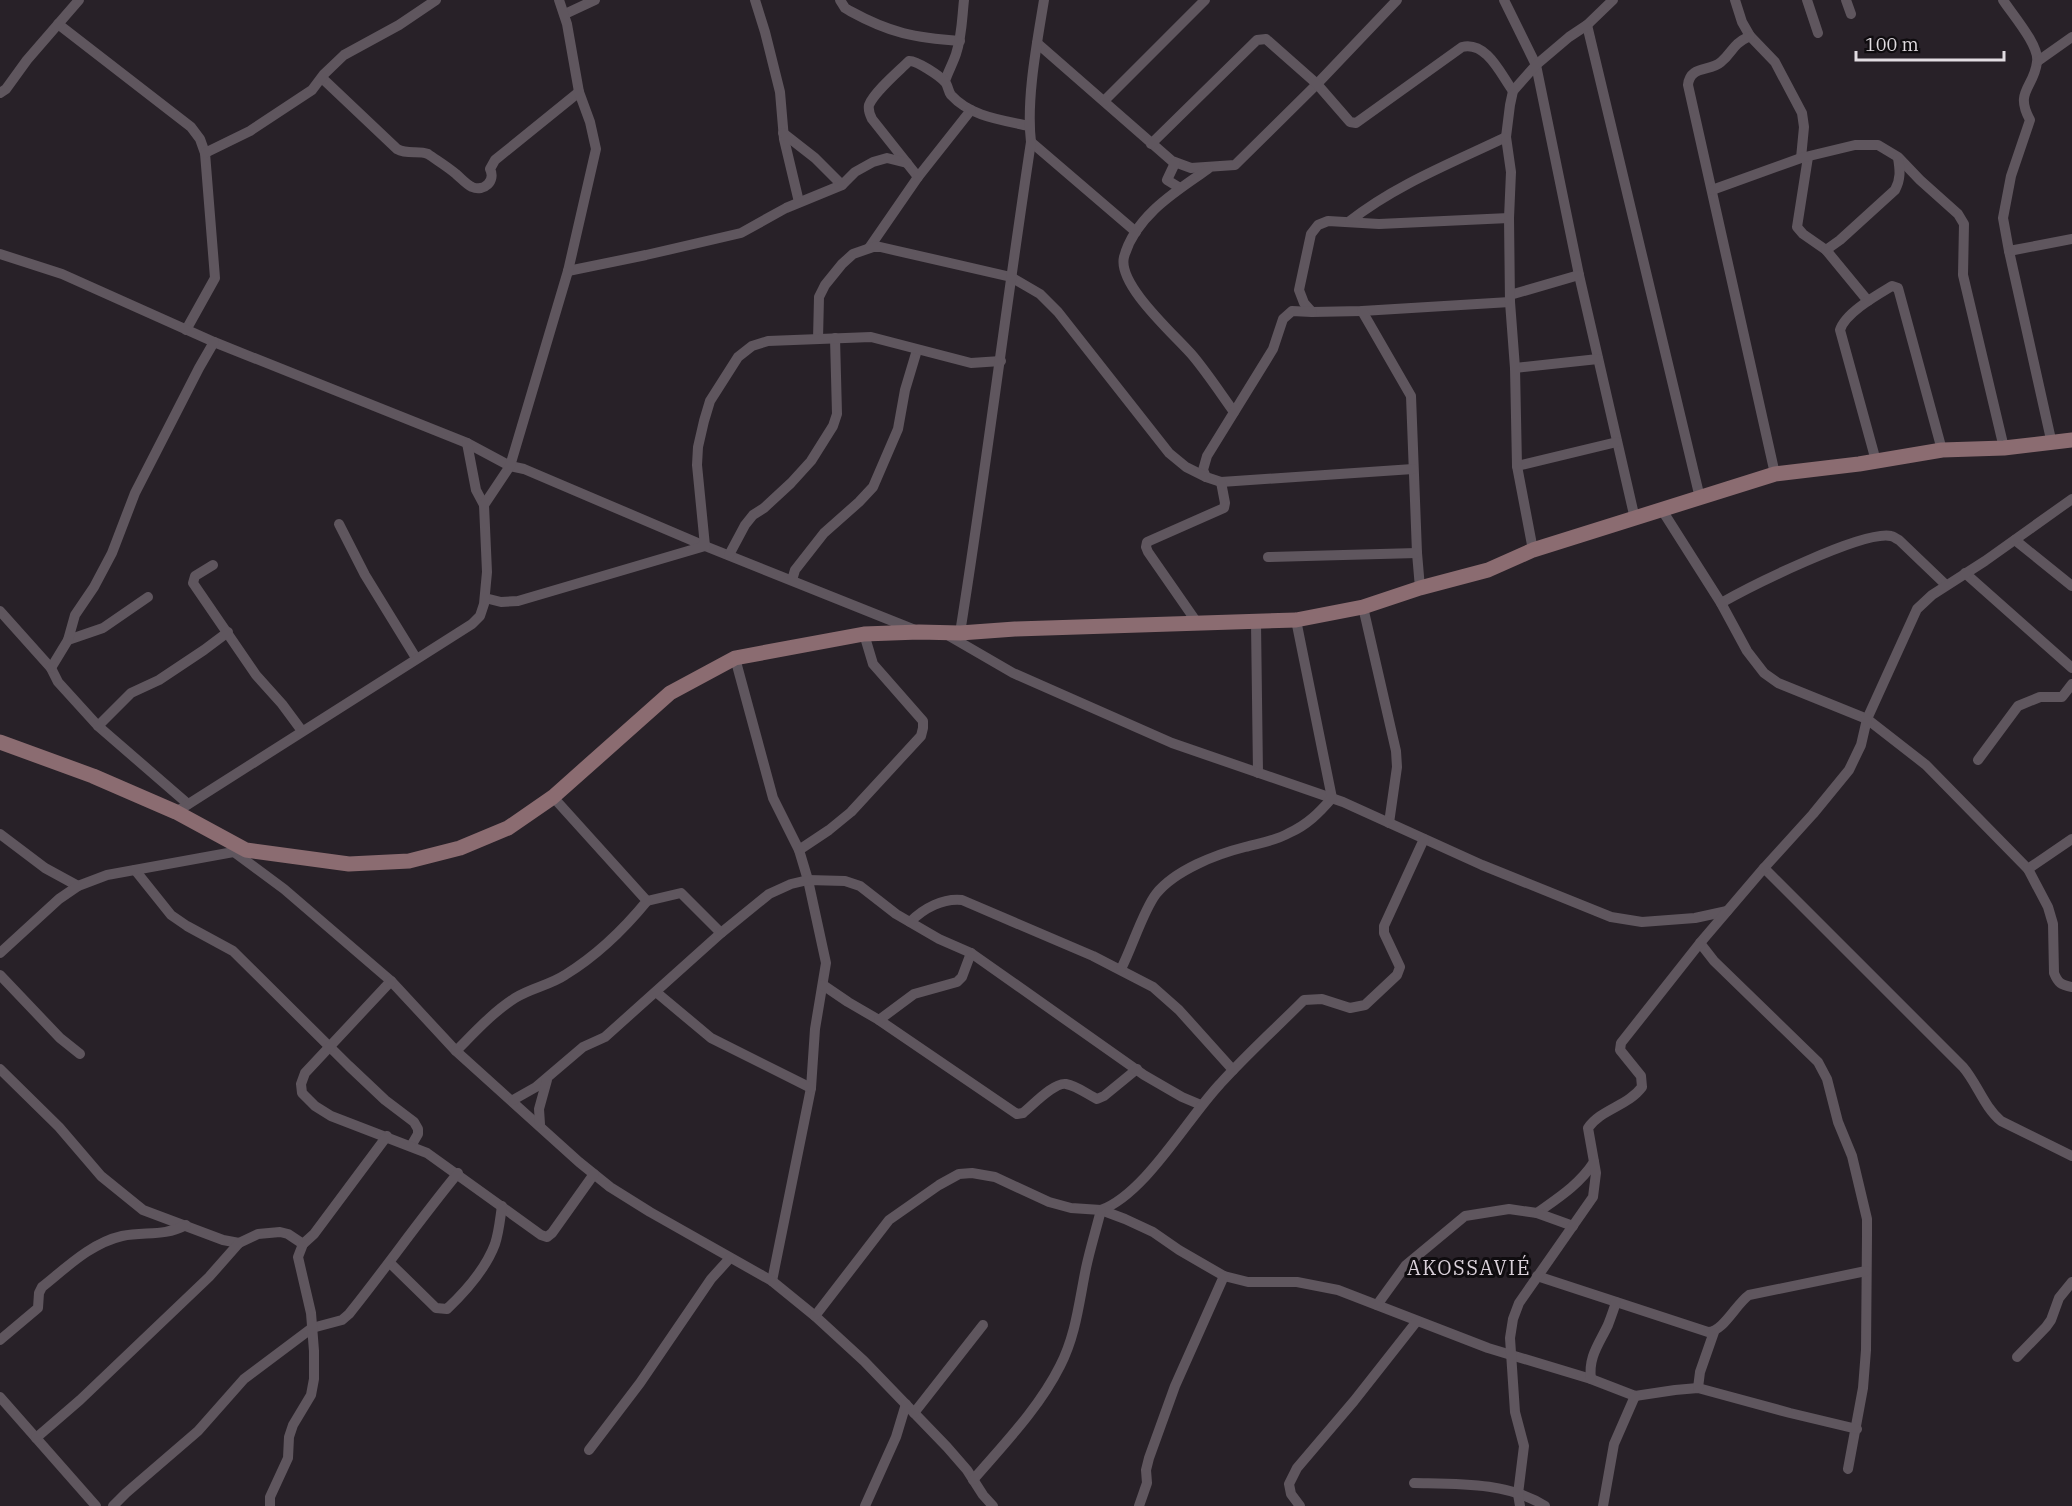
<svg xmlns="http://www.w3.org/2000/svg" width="2072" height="1506" font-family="'IBM Plex Serif',serif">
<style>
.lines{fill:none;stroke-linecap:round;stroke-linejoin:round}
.street{stroke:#5f565e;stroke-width:10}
.secondary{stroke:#8b6c71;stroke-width:15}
.labels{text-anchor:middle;stroke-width:6;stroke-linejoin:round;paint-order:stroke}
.quarter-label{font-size:20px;letter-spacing:1.5px;fill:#d9d0d9;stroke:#0f0c0f}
</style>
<rect width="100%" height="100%" fill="#282128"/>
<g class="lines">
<g class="street">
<polyline points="755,0 765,32 780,92 784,139 799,202"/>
<path d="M 840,0 L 845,8 L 850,11 C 890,33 915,38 960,41"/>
<polyline points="1504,0 1536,65 1579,275 1635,519"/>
<polyline points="1735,0 1742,22 1750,36 1775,62 1802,113 1804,127 1801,158"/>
<polyline points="1807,0 1818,33"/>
<polyline points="1846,0 1851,14"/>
<path d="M 2003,0 C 2012,14 2040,46 2037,62 C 2034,88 2014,91 2030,120 L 2011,176 L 2003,218 L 2009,251 L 2052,444"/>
<polyline points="565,14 595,0"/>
<polyline points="58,24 191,127 200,139 205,153 215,278 186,330"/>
<polyline points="1587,25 1700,498"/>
<path d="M 1750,36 C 1731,45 1734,51 1721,62 C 1710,72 1690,65 1688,85 L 1775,474"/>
<polyline points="1037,43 1172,161 1191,168 1235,165 1317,84 1397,0"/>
<polyline points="2038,61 2072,37"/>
<path d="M 322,78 L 397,149 C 408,155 418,150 428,154 C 438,161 448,167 456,174 C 461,178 466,184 472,187 C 484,192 496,181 490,169 L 495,160 L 579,92"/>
<path d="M 945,81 C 948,72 953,63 956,54 C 962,36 962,18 964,0"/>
<polyline points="0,93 6,89 27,60 79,0"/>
<polyline points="1104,101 1205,0"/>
<polyline points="783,133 815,158 842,185"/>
<polyline points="1031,142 1136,232"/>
<path d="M 1151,144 L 1257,40 L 1266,39 L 1317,84 L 1350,122 L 1356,123 L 1462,47 C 1487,41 1501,75 1513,91"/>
<polyline points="205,153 250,131 312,90 324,74 344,55 399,25 436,0"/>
<polyline points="1808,157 1797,227 1803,234 1826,250 1868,301"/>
<polyline points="1175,163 1167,180 1180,188"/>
<path d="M 1208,169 C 1176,191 1135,216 1124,257 C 1117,285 1176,336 1193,356 C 1208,374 1221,394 1234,412"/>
<path d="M 918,177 L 872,119 C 870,115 868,110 869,105 C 874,92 899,71 909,61 C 916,60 940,76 945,82 C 948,85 948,91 951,95 C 971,117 1002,120 1029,126"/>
<polyline points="1712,190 1801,158 1855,145 1878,145 1898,157 1920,180 1958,214 1964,224 1963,275 2004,448"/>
<polyline points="1509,218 1379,224 1328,221 1318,225 1311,234 1299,290 1304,303 1312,312 1362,311 1510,302"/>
<path d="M 1350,221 C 1395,185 1454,162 1506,137"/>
<polyline points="869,248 918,177 971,110"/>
<path d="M 1826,250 L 1840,240 L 1895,190 C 1901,179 1900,170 1898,158"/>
<polyline points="2009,251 2072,239"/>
<polyline points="0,254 62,274 214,342 467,443 510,466 524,469 705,546 915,630"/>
<polyline points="568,271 646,255 741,233 786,208 842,185 855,172 873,162 887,158 907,163"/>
<polyline points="1510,295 1579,275"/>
<polyline points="1362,311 1411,396 1417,553 1420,588"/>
<polyline points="1312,312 1292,311 1283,319 1273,349 1207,456 1203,470 1206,477 1221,482 1413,469"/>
<polyline points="818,339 819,297 825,285 842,264 853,254 876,246 1011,277 1040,294 1058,312 1169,453 1186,467 1206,477"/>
<polyline points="1515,368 1598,359"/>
<polyline points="467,443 476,490 484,505"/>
<path d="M 1876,461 L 1840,330 C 1845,313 1877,295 1892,286 L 1898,288 L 1942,450"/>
<polyline points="1517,466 1617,442"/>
<polyline points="1662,510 1721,603 1747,651 1764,673 1778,683 1867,719 1926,765 2028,869 2072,839"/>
<polyline points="339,524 365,575 416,658"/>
<polyline points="2015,540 2072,586"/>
<polyline points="1533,550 1517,466 1515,368 1510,302 1509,218 1511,172 1506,137 1510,105 1513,91 1536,65 1569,37 1587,25 1613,0"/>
<polyline points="729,555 745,525 753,515 764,508 791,483 811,461 833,426 837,414 835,338"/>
<polyline points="1268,557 1417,553"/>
<polyline points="213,565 195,576 193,583 256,675 282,704 302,731"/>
<polyline points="1965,573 2072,668"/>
<polyline points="792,580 795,570 824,533 859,502 873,487 898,429 905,390 917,350"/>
<polyline points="485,598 501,602 518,601 705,546 697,465 698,447 704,421 710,401 738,357 752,346 768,341 871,337 971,363 1001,361"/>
<path d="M 1721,603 C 1749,587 1863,530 1891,536 C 1893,536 1898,540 1899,540 L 1946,585"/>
<polyline points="1363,607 1396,751 1397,767 1389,823"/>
<polyline points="0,611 51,668 58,682 98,726 188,804"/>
<polyline points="1256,623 1258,773"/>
<polyline points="1198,624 1148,552 1146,547 1147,542 1224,508 1225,503 1221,482"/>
<polyline points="944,633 1013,673 1172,743 1343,802 1482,865 1611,917 1642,922 1695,918 1727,911"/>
<path d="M 960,633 C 986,470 1006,306 1031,142 C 1026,99 1037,43 1044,0"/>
<polyline points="68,640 103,628 148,597"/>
<polyline points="735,658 773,798 799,850 808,880 826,963 815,1029 811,1088 772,1281"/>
<polyline points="51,668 68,640 75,615 94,587 112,553 135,493 199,368 214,342"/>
<polyline points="98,726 131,693 159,680 204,650 228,632"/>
<polyline points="1978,760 2018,706 2040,697 2062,697 2072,684"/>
<polyline points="176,812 472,624 480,616 484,604 487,572 484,505 510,466 568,271 596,149 590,122 579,92 567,24 559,0"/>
<polyline points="0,834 45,868 78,886"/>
<polyline points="799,850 829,830 851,812 921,736 923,728 923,721 873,664 864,634"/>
<polyline points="234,852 284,889 391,981 456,1051 579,1162 610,1187 650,1212 772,1281 815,1316 864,1361 947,1447 967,1470 983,1495 993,1506"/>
<path d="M 1764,868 L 1963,1067 C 1977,1083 1984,1107 2001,1121 L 2072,1156"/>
<path d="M 2028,869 L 2048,907 L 2053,924 L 2054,973 C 2058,983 2061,985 2072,987"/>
<polyline points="135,870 171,915 187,926 233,951 349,1066 385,1100 414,1122 418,1129 418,1134 411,1146"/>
<polyline points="647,901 681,893 721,933"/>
<path d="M 910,922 C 924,908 943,898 962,900 L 1093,956 L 1153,987 L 1179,1010 L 1233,1070"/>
<polyline points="1700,943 1714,961 1818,1062 1827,1079 1838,1122 1852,1156 1867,1219 1867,1236 1866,1350 1863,1388 1848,1469"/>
<polyline points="0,953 59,899 78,886 107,875 239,851"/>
<path d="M 1121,969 C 1132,948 1143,911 1156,894 C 1175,870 1217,854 1245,847 C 1260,843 1275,841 1289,833 C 1307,825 1319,813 1332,798 L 1296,620"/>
<polyline points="0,975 60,1038 80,1054"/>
<polyline points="391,981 305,1073 301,1084 302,1093 315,1106 331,1116 427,1153 541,1235 547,1237 552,1233 594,1174"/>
<path d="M 823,985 L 848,1002 L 879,1020 L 1017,1114 L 1023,1113 C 1033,1105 1054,1082 1066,1084 C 1077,1086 1087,1094 1097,1099 L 1104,1096 L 1137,1069"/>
<polyline points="656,992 711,1038 811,1088"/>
<polyline points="879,1020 914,994 957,982 962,977 971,953"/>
<path d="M 456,1051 C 475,1032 493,1012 515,998 C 531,988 550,985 565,975 C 596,956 624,929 647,901 L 553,797"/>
<polyline points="0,1069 59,1127 101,1176 143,1210 223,1240 239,1243"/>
<polyline points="513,1100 536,1087 583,1047 605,1037 721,933 769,894 791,884 808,880 845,881 860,886 896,914 939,939 971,953 1144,1075 1182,1097 1201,1105"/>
<polyline points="540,1124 539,1109 547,1080"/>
<path d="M 1101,1210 C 1145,1194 1187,1119 1220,1084 C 1246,1055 1276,1028 1304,1000 L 1322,999 L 1350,1008 L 1365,1005 L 1397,975 L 1400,967 L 1384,933 L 1384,926 L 1424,839"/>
<path d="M 1537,1213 C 1558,1198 1579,1185 1594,1162"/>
<path d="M 390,1263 L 436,1308 L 447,1309 C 465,1292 486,1268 495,1244 C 499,1232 500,1219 502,1206"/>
<path d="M 1537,1276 L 1708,1332 C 1723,1332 1736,1304 1749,1295 L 1866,1271"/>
<polyline points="1377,1305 1406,1265 1465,1216 1509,1209 1537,1213 1573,1226"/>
<polyline points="815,1316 889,1220 939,1185 959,1174 972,1173 995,1177 1049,1202 1071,1208 1101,1210 1125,1219 1153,1232 1179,1250 1224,1276 1248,1282 1297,1282 1338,1290 1488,1348 1591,1379 1635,1396 1675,1390 1698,1388 1790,1413 1857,1429"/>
<path d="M 0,1340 L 38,1308 L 39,1293 L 42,1287 C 66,1268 91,1243 122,1236 C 145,1231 163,1237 186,1225"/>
<polyline points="2017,1357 2046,1327 2051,1320 2059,1298 2072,1282"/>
<path d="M 1591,1379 C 1588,1357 1599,1344 1608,1325 C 1611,1317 1614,1309 1616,1302"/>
<polyline points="1698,1388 1700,1372 1714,1332"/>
<polyline points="0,1397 96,1506"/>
<polyline points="914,1413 983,1325"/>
<polyline points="36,1438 80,1400 209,1277 239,1243 258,1234 280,1232 288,1234 303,1244"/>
<polyline points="589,1450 640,1383 711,1279 730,1258"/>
<path d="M 973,1480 C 1004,1444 1039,1408 1060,1366 C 1076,1335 1079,1302 1086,1268 C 1090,1249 1096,1230 1101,1210"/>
<path d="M 1414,1483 C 1457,1484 1508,1482 1545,1506"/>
<path d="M 113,1506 L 126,1493 L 198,1431 L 244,1379 L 312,1328 L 342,1320 L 349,1314 C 386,1268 420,1219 458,1173"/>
<polyline points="270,1506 270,1497 288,1458 289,1437 293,1425 311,1395 314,1379 314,1351 311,1313 298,1257 303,1244 314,1234 387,1136"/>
<polyline points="865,1506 896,1437 906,1404"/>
<polyline points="1139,1506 1147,1483 1146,1470 1149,1458 1175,1386 1224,1276"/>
<polyline points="1300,1506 1291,1494 1289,1484 1297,1468 1354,1401 1417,1321"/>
<path d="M 1520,1506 L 1518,1494 L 1524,1446 L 1515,1412 L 1510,1338 L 1513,1319 L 1519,1303 L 1593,1197 L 1596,1173 L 1588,1128 C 1601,1109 1628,1106 1642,1087 L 1641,1076 L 1620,1050 L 1621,1043 L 1700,943 L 1764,868 L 1813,814 L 1849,770 L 1861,745 L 1867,719 L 1917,609 L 1932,595 L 1985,561 L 2072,499"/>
<polyline points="1603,1506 1614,1444 1635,1396"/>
</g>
<polyline class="secondary" points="0,742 93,776 176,812 246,850 349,864 409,861 460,848 508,828 553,797 670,693 735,658 864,634 919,632 960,633 1015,629 1296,620 1363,607 1420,588 1488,570 1533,550 1775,474 1859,464 1942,450 2004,448 2072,440"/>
</g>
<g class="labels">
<g class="quarter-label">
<text x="1469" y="1275">AKOSSAVIÉ</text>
</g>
</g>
<path d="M1856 51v9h148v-9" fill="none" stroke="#e1dce1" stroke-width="3"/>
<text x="1865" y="51" font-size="18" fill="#e1dce1" stroke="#0f0c0f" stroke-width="4.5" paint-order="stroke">100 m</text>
</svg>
